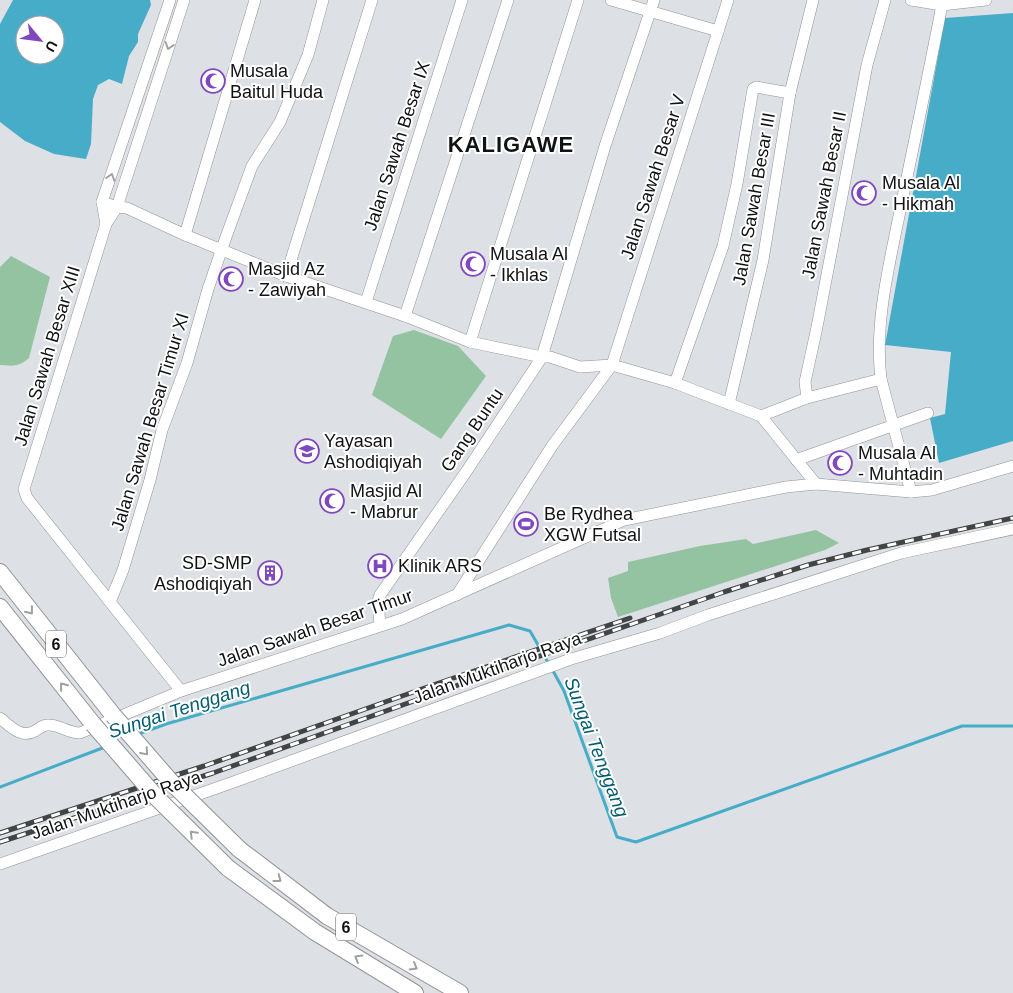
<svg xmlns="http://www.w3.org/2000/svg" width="1013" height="993" font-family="Arial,sans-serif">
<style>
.green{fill:#94c3a2}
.water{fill:#47acc7;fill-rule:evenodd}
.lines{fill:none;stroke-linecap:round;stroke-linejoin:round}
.stream{stroke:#47acc7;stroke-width:3}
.minor-casing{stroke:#909397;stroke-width:12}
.highway-casing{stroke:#909397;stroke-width:18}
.minor{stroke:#fff;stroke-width:11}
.highway{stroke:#fff;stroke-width:16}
.rail-casing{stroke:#424446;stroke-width:5}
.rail{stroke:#fff;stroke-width:3;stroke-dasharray:9;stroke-linecap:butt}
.highway-bridge-casing{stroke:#909397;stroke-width:18;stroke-linecap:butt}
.highway-bridge{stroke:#fff;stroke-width:16}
.oneway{stroke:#a0a0a1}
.labels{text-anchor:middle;stroke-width:4;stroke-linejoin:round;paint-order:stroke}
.shield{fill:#fff;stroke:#58595a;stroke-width:1}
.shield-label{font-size:16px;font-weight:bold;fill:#111213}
.poi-label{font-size:18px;fill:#111213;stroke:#fff;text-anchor:start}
.street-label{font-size:18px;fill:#111213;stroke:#fff}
.water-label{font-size:19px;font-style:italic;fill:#055e70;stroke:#fff}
.district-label{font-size:22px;font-weight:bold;letter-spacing:1px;fill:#111213;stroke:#fff}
</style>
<rect width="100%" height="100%" fill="#dde1e5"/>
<g class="green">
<path d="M 11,256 L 50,277 L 29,358 C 19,367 14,366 0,365 L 0,267 Z"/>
<polygon points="414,330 458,346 486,376 441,439 372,395 393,336"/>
<polygon points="816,530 839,543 825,550 618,617 611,598 608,578 628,571 628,562 700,546 746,539 753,544"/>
</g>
<g class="water">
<path d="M 13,0 L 150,0 L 151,5 L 138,34 L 138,42 L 129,56 L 122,84 L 109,79 L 98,85 L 93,99 L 91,144 L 86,159 L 54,154 L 25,141 L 0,122 L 0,24 ZM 25,25 L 55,25 L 55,55 L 25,55 Z"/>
<polygon points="1013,13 1013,441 939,463 930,418 945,414 951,352 885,345 945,18"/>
</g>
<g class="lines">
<g class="stream">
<polyline points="552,669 564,691 617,837 636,842 962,726 1013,726"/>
<polyline points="136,735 166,724 509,625 530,631 549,664"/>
<polyline points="0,787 105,747"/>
</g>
<g class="minor-casing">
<g id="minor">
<polyline points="184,0 117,207 106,224 24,489 27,498 181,691 402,619 624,520 786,487 816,484 911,492 932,490 1013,466"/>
<polyline points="611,0 718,31"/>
<polyline points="911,0 942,5 986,0"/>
<polyline points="102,202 117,207 127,208 185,235 286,276 405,316 470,342 542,357 550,357 580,367 612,365 675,383 761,416 816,484"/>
<polyline points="106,224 102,202 170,0"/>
<polyline points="185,235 255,0"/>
<polyline points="286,276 372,0"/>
<polyline points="366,302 462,0"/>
<polyline points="405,316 508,0"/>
<polyline points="470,342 578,0"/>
<polyline points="675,383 723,246 737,184 753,89 756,87 790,93"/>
<polyline points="807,398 805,382 817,327 846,175 867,65 885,0"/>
<polyline points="729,404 763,260 790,93 813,0"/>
<polyline points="761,416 807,398 881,379"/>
<polyline points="796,460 928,413"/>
<path d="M 911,492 L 881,379 C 874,322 890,262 901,206 C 915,139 929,72 942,5"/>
<polyline points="457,595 552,446 612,365 728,0"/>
<polyline points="110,602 123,570 150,480 162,430 187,363 208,289 226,237 252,166 280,122 308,55 323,0"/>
<polyline points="380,625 378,601 380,595 466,472 542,357 605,146 654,0"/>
<path d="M 0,718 C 10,726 21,739 35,731 C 40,728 43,724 49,725 C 60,725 68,733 80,733 L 181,691"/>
<polyline points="0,864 228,784 571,659 660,633 708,615 901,553 1013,529"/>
</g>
</g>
<g class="highway-casing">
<g id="highway">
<polyline points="0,572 113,715"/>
<polyline points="0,607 93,724"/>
<polyline points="239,849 327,916 460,993"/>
<polyline points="228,868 315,932 415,993"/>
</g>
</g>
<use href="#minor" class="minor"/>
<use href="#highway" class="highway"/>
<g class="rail-casing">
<g id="rail">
<polyline points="0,833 204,766 436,684 630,618"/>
<polyline points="0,842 213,773 500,670 724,592 808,565 867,550 1013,518"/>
</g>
</g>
<use href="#rail" class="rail"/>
<g class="highway-bridge-casing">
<g id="highway-bridge">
<polyline points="113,715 173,784 239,849"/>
<polyline points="93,724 157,798 228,868"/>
</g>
</g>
<use href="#highway-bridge" class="highway-bridge"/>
</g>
<defs><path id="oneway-chevron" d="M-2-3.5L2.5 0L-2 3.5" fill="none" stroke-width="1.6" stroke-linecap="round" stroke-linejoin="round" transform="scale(1.25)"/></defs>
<g class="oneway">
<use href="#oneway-chevron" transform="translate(169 46) rotate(108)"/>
<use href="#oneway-chevron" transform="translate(111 177) rotate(-72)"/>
<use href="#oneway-chevron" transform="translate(30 611) rotate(52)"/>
<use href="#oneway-chevron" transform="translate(63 686) rotate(-128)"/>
<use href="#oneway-chevron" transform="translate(145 752) rotate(49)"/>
<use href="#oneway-chevron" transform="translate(193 834) rotate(-135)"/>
<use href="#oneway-chevron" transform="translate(278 879) rotate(37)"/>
<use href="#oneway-chevron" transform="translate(358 958) rotate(-149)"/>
<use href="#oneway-chevron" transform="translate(414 967) rotate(30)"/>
</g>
<defs>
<g id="mosque-ring" transform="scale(1.25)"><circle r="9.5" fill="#fff" stroke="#8047be" stroke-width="1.5"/><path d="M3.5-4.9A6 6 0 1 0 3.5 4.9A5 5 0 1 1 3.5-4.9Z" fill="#8047be"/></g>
<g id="school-ring" transform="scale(1.25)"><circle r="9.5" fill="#fff" stroke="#8047be" stroke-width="1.5"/><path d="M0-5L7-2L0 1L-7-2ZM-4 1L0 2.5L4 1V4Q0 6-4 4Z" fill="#8047be"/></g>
<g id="stadium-ring" transform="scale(1.25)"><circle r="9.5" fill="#fff" stroke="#8047be" stroke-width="1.5"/><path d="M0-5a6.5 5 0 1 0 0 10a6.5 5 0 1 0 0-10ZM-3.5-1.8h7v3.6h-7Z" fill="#8047be"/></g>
<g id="hospital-ring" transform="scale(1.25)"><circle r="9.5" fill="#fff" stroke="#8047be" stroke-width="1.5"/><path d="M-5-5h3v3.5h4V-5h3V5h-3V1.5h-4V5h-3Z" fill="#8047be"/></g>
<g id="building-ring" transform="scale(1.25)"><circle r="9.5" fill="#fff" stroke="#8047be" stroke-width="1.5"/><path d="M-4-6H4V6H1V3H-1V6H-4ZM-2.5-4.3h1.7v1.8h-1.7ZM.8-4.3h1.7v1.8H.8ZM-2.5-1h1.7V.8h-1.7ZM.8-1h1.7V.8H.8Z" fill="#8047be"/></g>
</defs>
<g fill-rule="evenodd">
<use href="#mosque-ring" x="213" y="81"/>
<use href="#mosque-ring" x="864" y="193"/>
<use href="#mosque-ring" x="473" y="264"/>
<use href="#mosque-ring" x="231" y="279"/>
<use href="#school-ring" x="307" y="451"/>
<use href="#mosque-ring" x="840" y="463"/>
<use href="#mosque-ring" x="332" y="501"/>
<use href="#stadium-ring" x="526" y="524"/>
<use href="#hospital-ring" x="380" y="566"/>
<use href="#building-ring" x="270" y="573"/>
</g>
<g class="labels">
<g class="shield">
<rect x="46" y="630.5" width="20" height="27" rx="4"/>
<rect x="336" y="913.5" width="20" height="27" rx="4"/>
</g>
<g class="shield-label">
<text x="56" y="650">6</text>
<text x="346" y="933">6</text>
</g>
<g class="poi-label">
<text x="230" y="77">Musala<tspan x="230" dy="21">Baitul Huda</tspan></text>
<text x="882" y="189">Musala Al<tspan x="882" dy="21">- Hikmah</tspan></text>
<text x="490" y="260">Musala Al<tspan x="490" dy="21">- Ikhlas</tspan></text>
<text x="248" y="275">Masjid Az<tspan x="248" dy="21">- Zawiyah</tspan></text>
<text x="324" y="447">Yayasan<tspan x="324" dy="21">Ashodiqiyah</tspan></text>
<text x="858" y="459">Musala Al<tspan x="858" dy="21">- Muhtadin</tspan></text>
<text x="350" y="497">Masjid Al<tspan x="350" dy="21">- Mabrur</tspan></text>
<text x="544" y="520">Be Rydhea<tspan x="544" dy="21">XGW Futsal</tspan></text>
<text x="252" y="569" text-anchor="end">SD-SMP<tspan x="252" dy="21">Ashodiqiyah</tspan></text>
<text x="398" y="572">Klinik ARS</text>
</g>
<g class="street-label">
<text transform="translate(397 146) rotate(-72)" y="6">Jalan Sawah Besar IX</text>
<text transform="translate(653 177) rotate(-72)" y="6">Jalan Sawah Besar V</text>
<text transform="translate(824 195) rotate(-79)" y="6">Jalan Sawah Besar II</text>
<text transform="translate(754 199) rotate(-80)" y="6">Jalan Sawah Besar III</text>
<text transform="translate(47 356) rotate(-73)" y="6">Jalan Sawah Besar XIII</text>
<text transform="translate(150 422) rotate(-73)" y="6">Jalan Sawah Besar Timur XI</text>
<text transform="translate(472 430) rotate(-56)" y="6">Gang Buntu</text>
<text transform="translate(315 628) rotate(-19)" y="6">Jalan Sawah Besar Timur</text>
<text transform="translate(497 668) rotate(-20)" y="6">Jalan Muktiharjo Raya</text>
<text transform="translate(116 805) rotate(-19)" y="6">Jalan Muktiharjo Raya</text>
</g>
<g class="water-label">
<text transform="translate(179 709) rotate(-18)" y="7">Sungai Tenggang</text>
<text transform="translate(597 747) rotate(69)" y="7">Sungai Tenggang</text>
</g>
<g class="district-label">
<text x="511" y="152">KALIGAWE</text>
</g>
</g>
<g transform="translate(40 40) rotate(119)"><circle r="24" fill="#ffffff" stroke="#a0a0a1"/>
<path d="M0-4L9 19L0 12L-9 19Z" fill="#8047be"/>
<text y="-8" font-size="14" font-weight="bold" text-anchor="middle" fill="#111213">U</text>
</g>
</svg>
